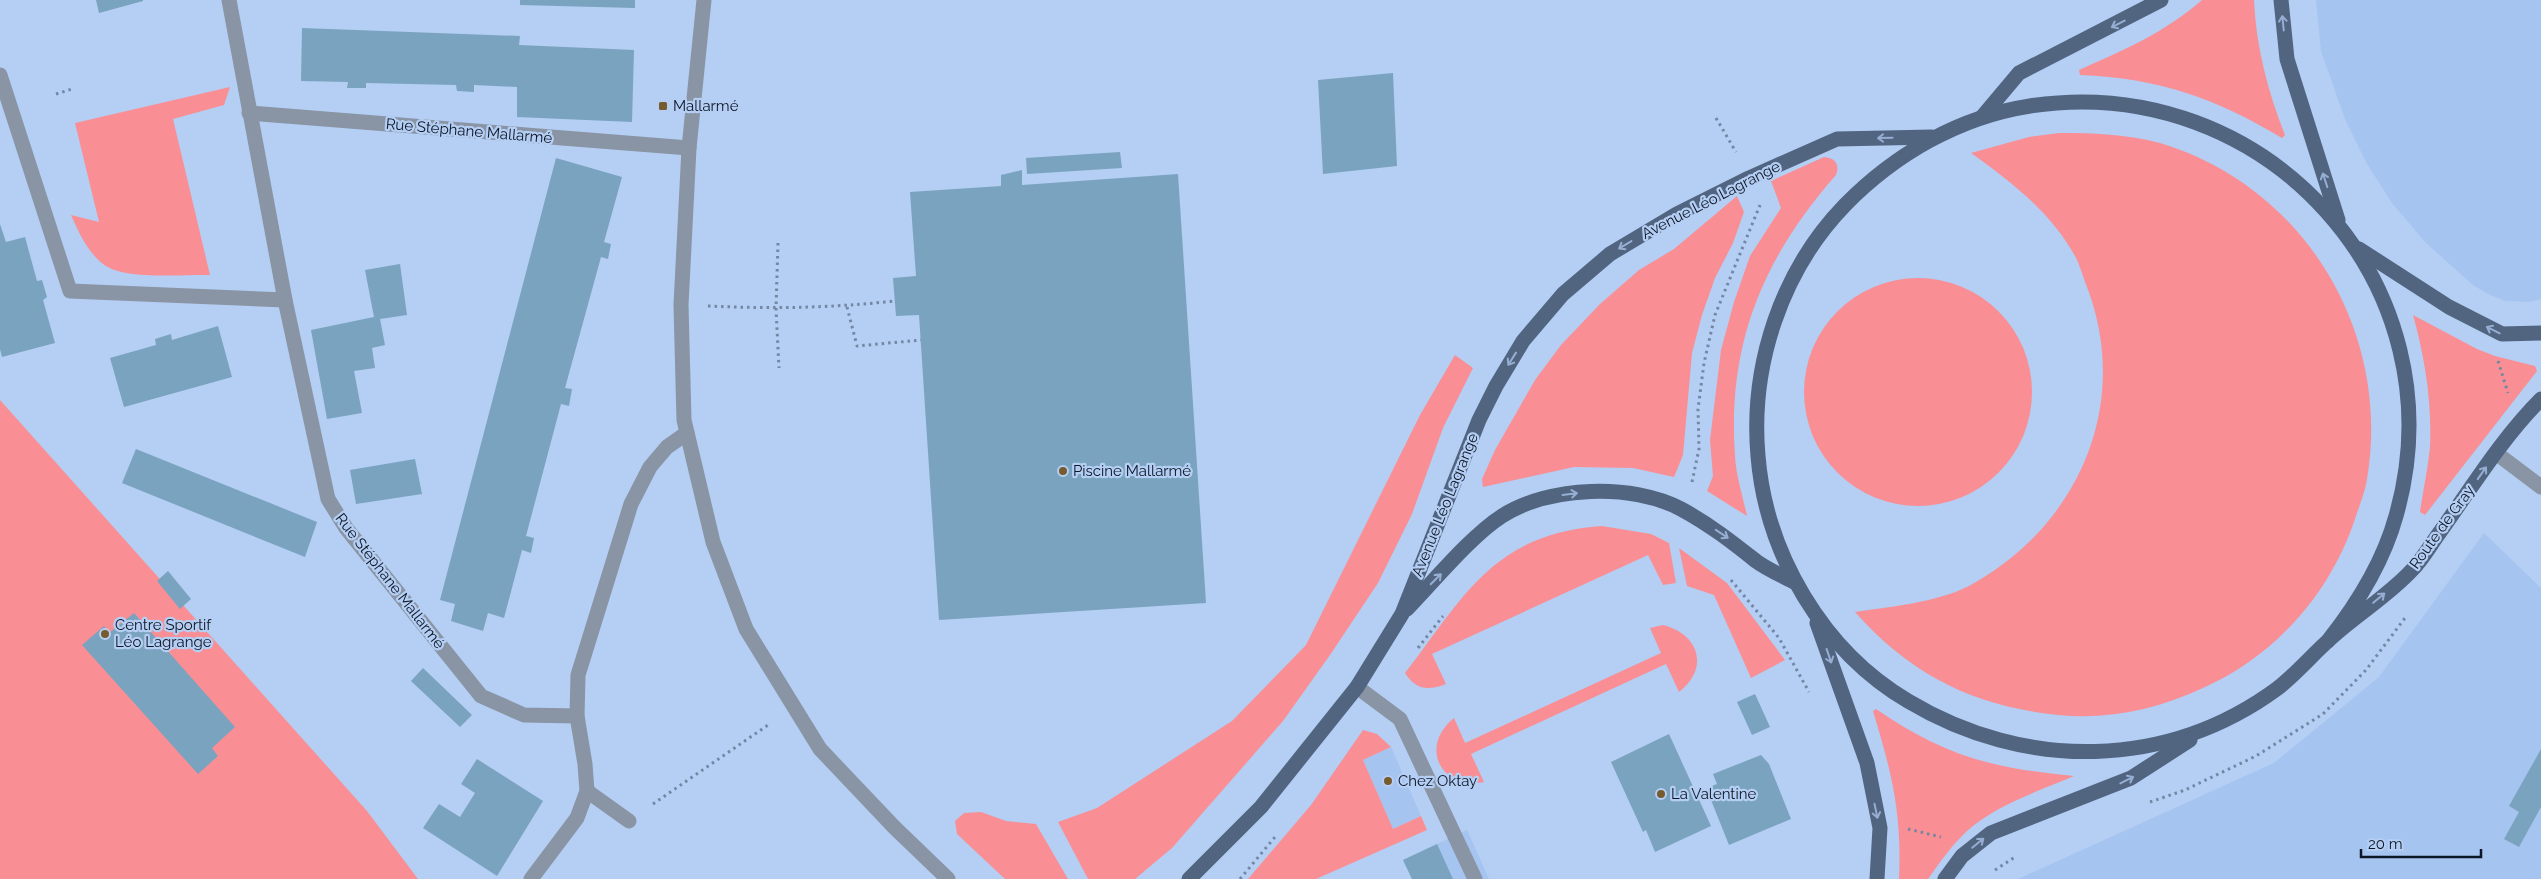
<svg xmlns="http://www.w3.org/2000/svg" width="2541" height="879" font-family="Raleway,sans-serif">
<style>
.built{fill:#a6c4f0}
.green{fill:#f98f94}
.building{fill:#7aa3bf}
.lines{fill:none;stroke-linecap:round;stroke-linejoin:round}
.path{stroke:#7387a3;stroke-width:3;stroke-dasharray:2.5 4;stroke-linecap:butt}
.minor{stroke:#8994a4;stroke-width:15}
.major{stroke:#516581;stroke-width:15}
.oneway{stroke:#96aed2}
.poi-dot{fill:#775b2e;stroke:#b4cef4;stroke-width:2}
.labels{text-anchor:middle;stroke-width:4.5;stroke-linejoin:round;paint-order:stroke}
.poi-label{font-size:15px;fill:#0d1624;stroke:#b4cef4;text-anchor:start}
.street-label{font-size:15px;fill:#0d1624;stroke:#b4cef4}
</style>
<rect width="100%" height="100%" fill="#b4cef4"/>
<g class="built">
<polygon points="2316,0 2541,0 2541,299 2530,302 2505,301 2488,294 2473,285 2425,242 2392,203 2366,162 2345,119 2321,51"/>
<polygon points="2484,533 2541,588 2541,879 2018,879 2274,763 2379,677"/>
<polygon points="1391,747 1421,816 1393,829 1363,760"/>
<polygon points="1467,830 1489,879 1412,879 1403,860"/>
</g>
<g class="green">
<path d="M 2202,0 L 2254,0 C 2256,47 2268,92 2285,135 L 2282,138 C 2215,98 2159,78 2080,75 L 2079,70 C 2124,50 2164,33 2202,0 Z"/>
<path d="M 230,87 L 224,105 L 173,119 L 210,275 C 182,274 125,281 103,264 C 87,251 79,233 71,215 L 99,222 L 75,123 Z"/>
<path d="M 2059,133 C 2093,133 2127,134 2160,143 C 2304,186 2392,332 2367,479 C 2365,493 2359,506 2355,519 C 2330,594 2275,656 2203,688 C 2158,709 2109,720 2058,715 C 1974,706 1912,676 1855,612 C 1890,607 1938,602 1969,586 C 2078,527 2132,405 2087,287 C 2083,277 2080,265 2075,256 C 2051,212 2010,181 1971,153 L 2029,137 Z"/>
<path d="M 1824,157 C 1835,158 1840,164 1836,175 C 1763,258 1727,344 1735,456 C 1736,476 1743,497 1747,516 L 1707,491 L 1713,476 L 1710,440 L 1721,350 L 1734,302 L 1750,256 L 1781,208 L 1771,181 Z"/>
<polygon points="1737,196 1744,212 1733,243 1715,278 1702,315 1692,353 1683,455 1674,477 1633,468 1574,467 1483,487 1482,479 1495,450 1535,380 1561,345 1600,304 1639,270 1674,249"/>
<circle cx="1918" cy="392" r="114"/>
<path d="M 2413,315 L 2477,349 L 2495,356 L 2535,366 L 2537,371 L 2425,515 L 2420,512 C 2423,490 2428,469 2430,447 C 2432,402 2425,358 2413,315 Z"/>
<polygon points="1455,355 1473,368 1443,428 1412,514 1378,583 1330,655 1283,721 1172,848 1135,879 1088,879 1058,822 1097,808 1232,721 1306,645 1420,415"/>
<polygon points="0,400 367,811 418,879 0,879"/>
<path d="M 1602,526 L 1651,534 L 1669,543 L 1676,583 L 1663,585 L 1648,555 L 1432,654 L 1446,684 C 1428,691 1416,690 1405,673 C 1465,595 1493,534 1602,526 Z"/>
<polygon points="1679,548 1727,583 1785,660 1751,678 1714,595 1687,586"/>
<path d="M 1663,625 C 1699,634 1710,668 1679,692 L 1666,664 L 1471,754 L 1484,782 C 1440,790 1419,746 1454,718 L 1465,743 L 1661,653 L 1650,628 Z"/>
<path d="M 1876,709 C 1911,733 1948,753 1990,763 C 2017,770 2046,773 2074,776 C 2039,791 1996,805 1967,831 C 1952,845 1940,862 1928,879 L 1899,879 C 1902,813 1892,774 1873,711 Z"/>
<polygon points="1363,730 1377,734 1391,747 1363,760 1393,829 1421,816 1427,830 1316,879 1248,879 1311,805"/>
<polygon points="981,812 1006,821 1036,824 1068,879 1005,879 957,834 955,821 964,813"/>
</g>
<g class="building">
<polygon points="96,0 143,0 143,1 99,13"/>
<polygon points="520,0 635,0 635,8 520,5"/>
<polygon points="302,28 520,36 519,45 634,50 632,122 517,117 517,87 474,85 474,92 457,91 456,85 366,83 366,88 347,88 348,82 301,81"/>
<polygon points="1393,73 1397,166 1323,174 1318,80"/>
<polygon points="1120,152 1122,168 1027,174 1026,158"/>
<polygon points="556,158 622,177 604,242 611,244 608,259 601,257 565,388 572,389 569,406 561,404 526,536 534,538 531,553 522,550 504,618 488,613 483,631 451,621 455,604 440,600"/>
<polygon points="1022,170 1022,185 1178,174 1206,603 939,620 919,315 896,316 893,278 916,276 910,192 1001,186 1001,175"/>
<polygon points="0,224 6,242 25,237 37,281 42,280 47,297 43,300 55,343 2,357 0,349"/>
<polygon points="400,264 407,315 380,319 385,345 372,348 375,368 354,371 362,413 327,419 311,330 374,317 365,270"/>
<polygon points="218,326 232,377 124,407 110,358 156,345 155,339 171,334 172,340"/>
<polygon points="136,449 317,522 305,557 122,483"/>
<polygon points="415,459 422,494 356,504 350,470"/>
<polygon points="168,571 191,599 180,609 157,581"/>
<polygon points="134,613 235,727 212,748 218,756 198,774 82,645 104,626 109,633"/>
<polygon points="423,668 472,715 460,727 411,681"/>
<polygon points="1755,694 1770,727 1752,735 1737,702"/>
<polygon points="1669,734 1711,826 1655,852 1646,830 1643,832 1611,762"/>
<polygon points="2541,749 2541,807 2519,847 2504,839 2519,812 2509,806"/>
<polygon points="1761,755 1769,764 1791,819 1729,845 1709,795 1715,793 1712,786 1717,784 1713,774"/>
<polygon points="477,759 543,801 497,876 423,828 439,804 460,817 475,793 461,784"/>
<polygon points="1437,844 1453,879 1412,879 1403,860"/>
</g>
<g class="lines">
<g class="path">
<polyline points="56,94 72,89"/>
<polyline points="1716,118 1736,152"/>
<polyline points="778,243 776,309 779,368"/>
<path d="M 708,306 C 774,309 830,308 895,301"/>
<polyline points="847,307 857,346 921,340"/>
<polyline points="2498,361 2508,393"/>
<polyline points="1692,482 1699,449 1698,409 1704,363 1715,315 1760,205"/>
<polyline points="1731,580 1779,638 1809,692"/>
<polyline points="1418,648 1443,616"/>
<polyline points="2150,802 2185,790 2256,756 2323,714 2366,670 2405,618"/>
<polyline points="653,804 768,725"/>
<polyline points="1908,829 1941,837"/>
<polyline points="1995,870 2015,857"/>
<polyline points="1240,879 1275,837"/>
</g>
<g class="minor">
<polyline points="229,0 285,300 328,499 346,528 481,696 524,715 577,716"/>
<polyline points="704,0 689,148 681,305 684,420 713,542 746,629 820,749 894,827 948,879"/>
<polyline points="0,75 70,291 285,300"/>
<polyline points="249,113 689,148"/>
<polyline points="2496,453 2541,487"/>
<polyline points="1357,687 1400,719 1475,879"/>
<polyline points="587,791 629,821"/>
<polyline points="531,879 577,818 587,791 585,764 577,716 578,675 631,504 650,467 667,447 687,433"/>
</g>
<g class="major">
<polyline points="2281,0 2287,59 2338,220"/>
<polyline points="1982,117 2019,73 2161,0"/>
<polyline points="2359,249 2449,307 2502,334 2541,333"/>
<path d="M 1407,609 C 1434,581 1471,536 1502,516 C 1549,486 1632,483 1681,509 C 1709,524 1732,542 1756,561 C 1768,570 1783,576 1796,583"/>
<polyline points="1817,623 1867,763 1880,828 1877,879"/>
<path d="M 2328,641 C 2358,603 2383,563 2396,516 C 2462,285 2265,70 2030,106 C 1959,117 1895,154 1845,205 C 1781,271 1750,366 1758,456 C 1766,554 1823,651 1908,701 C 2025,771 2167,770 2278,688 C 2297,673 2312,655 2330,639 C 2356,615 2388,596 2412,570 C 2423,559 2431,544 2440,532 C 2472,487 2502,438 2541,399"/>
<polyline points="1189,879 1261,807 1357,687 1402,614 1479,420 1496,386 1523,341 1563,294 1610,254 1677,214 1749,178 1837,139 1932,137"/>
<polyline points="1945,879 1962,856 1991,833 2131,778 2190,740"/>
</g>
</g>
<defs><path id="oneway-shaft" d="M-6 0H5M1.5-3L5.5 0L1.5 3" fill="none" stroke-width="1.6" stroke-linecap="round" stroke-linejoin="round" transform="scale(1.25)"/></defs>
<g class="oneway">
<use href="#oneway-shaft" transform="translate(2283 23) rotate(-96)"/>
<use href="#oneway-shaft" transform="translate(2118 24) rotate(153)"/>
<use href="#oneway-shaft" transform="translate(1885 138) rotate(179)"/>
<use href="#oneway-shaft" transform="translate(2325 180) rotate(-108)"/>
<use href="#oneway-shaft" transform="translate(1625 245) rotate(149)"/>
<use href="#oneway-shaft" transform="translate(2493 330) rotate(-153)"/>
<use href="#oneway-shaft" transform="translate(1512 359) rotate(122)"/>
<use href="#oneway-shaft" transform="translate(2482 473) rotate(-55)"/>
<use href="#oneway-shaft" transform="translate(1570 494) rotate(-7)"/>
<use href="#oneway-shaft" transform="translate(1722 534) rotate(33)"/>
<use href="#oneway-shaft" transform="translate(1436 579) rotate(-45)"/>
<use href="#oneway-shaft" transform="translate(2379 598) rotate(-40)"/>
<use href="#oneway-shaft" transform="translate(1829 656) rotate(71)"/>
<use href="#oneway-shaft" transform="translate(2127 780) rotate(-27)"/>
<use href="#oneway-shaft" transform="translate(1876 811) rotate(78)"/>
<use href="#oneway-shaft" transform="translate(1978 843) rotate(-39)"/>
</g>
<g class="poi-dot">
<rect x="658" y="101" width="10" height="10" rx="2.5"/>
<circle cx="1063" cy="471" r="5"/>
<circle cx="105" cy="634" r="5"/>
<circle cx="1388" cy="781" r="5"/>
<circle cx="1661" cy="794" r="5"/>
</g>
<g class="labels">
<g class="poi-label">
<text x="673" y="111">Mallarmé</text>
<text x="1073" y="476">Piscine Mallarmé</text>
<text x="115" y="630">Centre Sportif<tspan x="115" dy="17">Léo Lagrange</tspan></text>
<text x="1398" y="786">Chez Oktay</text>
<text x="1671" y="799">La Valentine</text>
</g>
<g class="street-label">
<text transform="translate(469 131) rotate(5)" y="5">Rue Stéphane Mallarmé</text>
<text transform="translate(1711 200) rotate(-27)" y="5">Avenue Léo Lagrange</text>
<text transform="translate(1445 505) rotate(-68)" y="5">Avenue Léo Lagrange</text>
<text transform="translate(2442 527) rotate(-54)" y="5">Route de Gray</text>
<text transform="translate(390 581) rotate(52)" y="5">Rue Stéphane Mallarmé</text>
</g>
</g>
<path d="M2361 849v8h120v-8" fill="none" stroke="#0d1624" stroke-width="2.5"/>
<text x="2368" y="849" font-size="15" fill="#0d1624" stroke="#b4cef4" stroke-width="4" paint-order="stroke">20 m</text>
</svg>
